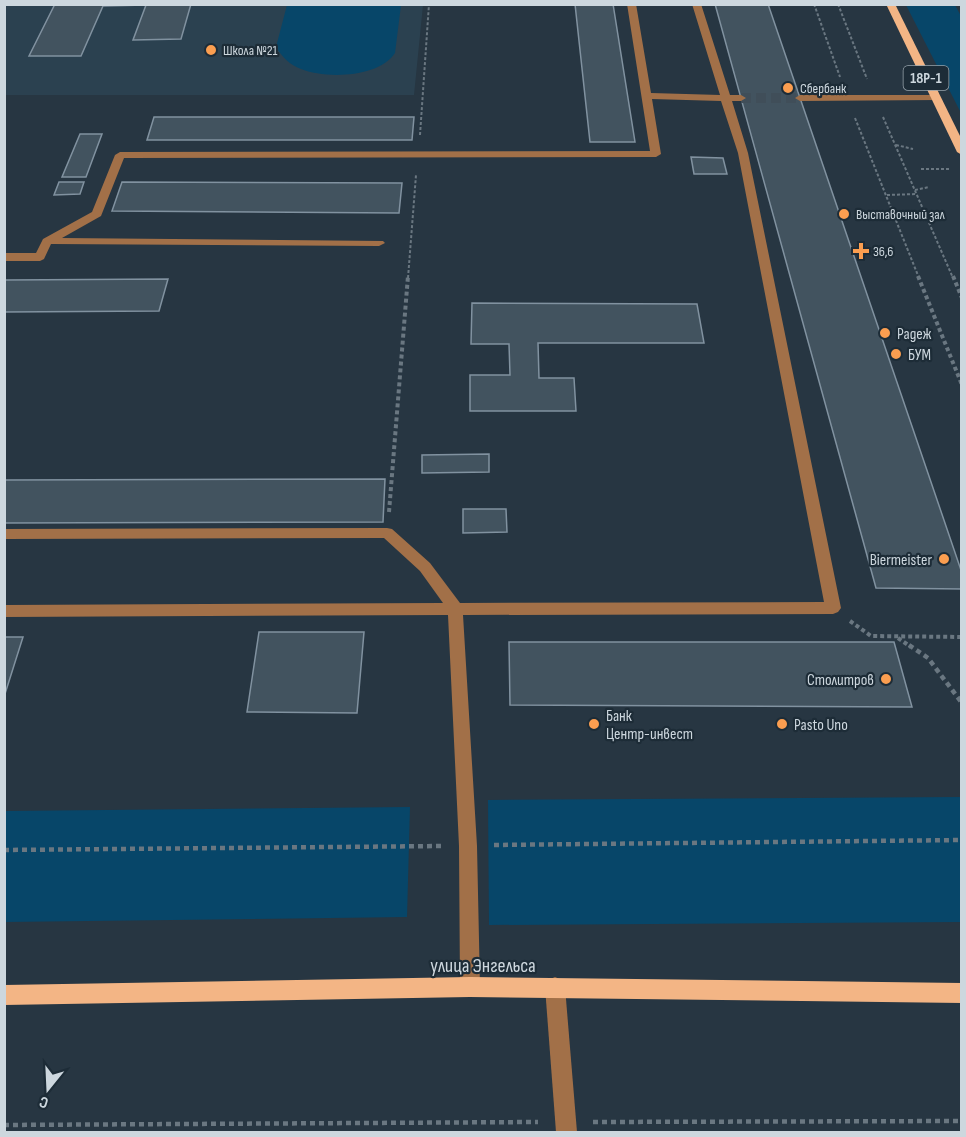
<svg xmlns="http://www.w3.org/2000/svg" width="966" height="1137" font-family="'Sofia Sans Condensed',sans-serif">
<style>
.built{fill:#2b4150}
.green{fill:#074669}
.building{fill:#42535f;stroke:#8192a0;stroke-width:1.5}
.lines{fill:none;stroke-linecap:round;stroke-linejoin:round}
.minor-tunnel{stroke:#404e59;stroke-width:10;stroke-dasharray:10 5;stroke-linecap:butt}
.path-far2{stroke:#6a7781;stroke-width:2;stroke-dasharray:3 2;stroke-linecap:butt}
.path-far1{stroke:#6a7781;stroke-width:4;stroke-dasharray:4 3;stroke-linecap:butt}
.path{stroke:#6a7781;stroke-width:4.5;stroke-dasharray:5 4;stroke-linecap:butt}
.minor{fill:#a27048;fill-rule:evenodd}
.major{fill:#f3b585;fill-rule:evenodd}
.poi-dot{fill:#fb9e50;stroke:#1d2c37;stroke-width:2}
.labels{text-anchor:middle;stroke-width:4.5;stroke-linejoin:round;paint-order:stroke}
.far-poi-label{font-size:14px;fill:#cdd7de;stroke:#1d2c37;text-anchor:start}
.shield{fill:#1d2c37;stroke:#98a4ac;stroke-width:1.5}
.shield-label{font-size:15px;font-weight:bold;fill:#cdd7de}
.poi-label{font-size:16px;fill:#cdd7de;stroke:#1d2c37;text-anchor:start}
.near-street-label{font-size:20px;fill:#cdd7de;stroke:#1d2c37}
</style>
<rect width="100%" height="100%" fill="#273642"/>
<polygon class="built" points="4,5 423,5 414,95 5,95"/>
<g class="green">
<path d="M 287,5 L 401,5 L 395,53 C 379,78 325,79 301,69 C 290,65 282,57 276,47 Z"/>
<polygon points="906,5 955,5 961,16 961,113"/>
<polygon points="961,797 961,922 489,925 488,800"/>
<polygon points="410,807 407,917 5,922 5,811"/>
</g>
<g class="building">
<polygon points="55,4 191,4 181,39 133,40 146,5 103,6 81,56 29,56"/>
<polygon points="575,4 613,4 635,142 590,142"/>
<polygon points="715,4 768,4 962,573 962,589 876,588"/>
<polygon points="154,117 414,117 412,140 147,140"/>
<polygon points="80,134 102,134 86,177 62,177"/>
<polygon points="691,157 723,158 727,174 694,174"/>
<polygon points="59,182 84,182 80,194 54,195"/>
<polygon points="122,182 402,183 399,213 112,211"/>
<polygon points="168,279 159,311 4,312 4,280"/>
<polygon points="472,303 697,304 704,343 538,343 539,378 574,378 576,411 470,411 470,375 510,375 509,344 471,344"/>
<polygon points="489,454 489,472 422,473 422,455"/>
<polygon points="385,479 383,522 4,523 4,480"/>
<polygon points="463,509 506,509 507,532 463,533"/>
<polygon points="259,632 364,632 357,713 247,712"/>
<polygon points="4,637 23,637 4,697"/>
<polygon points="509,642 894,642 912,707 510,705"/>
</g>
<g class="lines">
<polyline class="minor-tunnel" points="741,98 800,98"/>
<g class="path-far2">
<polyline points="814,4 840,77"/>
<polyline points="838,4 867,79"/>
<polyline points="883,117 953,278"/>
<polyline points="855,118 919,278"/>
<polyline points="420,135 429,4"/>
<polyline points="896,145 913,149"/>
<polyline points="921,169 950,169"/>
<polyline points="915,190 929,187"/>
<polyline points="887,195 917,194"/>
<polyline points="408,278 416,175"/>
</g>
<g class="path-far1">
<polyline points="918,276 962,385"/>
<polyline points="953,276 962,298"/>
<polyline points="389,512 408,276"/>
<polyline points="850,621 871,636 962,637"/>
<polyline points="898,638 911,647"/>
</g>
<g class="path">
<polyline points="909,645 928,658 962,703"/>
<polyline points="494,845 962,840"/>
<polyline points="4,850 442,846"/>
<polyline points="593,1122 962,1121"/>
<polyline points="4,1125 538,1122"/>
</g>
<g class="minor">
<polygon points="627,4 636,4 651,93 720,95 692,4 701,4 730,95 741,95 746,98 741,101 732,101 748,153 841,608 838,612 833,614 463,615 477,846 480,987 477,994 470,997 463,994 460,987 459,846 448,615 4,617 4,605 443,603 420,571 384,538 4,539 4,529 387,528 392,529 430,563 460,603 824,602 738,153 721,101 652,99 661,154 656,157 124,158 101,216 62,238 383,241 385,243 379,246 51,244 44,259 40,261 4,261 4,253 36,253 43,239 92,212 115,155 120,152 650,151"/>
<polygon points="935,95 940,98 939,100 800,101 795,98 800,95"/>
<polygon points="555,977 562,980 565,987 577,1132 556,1132 545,987 548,980"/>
</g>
<g class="major">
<polygon points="886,4 895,4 962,140 962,155 957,152"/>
<polygon points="470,977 962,983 962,1003 470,997 4,1005 4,985"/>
</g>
</g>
<g class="poi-dot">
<circle cx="211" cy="50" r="6"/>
<circle cx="788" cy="88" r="6"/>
<circle cx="844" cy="214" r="6"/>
<path d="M858 242h6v6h6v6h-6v6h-6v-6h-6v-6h6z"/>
<circle cx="885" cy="333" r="6"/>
<circle cx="896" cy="354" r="6"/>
<circle cx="944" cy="559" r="6"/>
<circle cx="886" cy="679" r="6"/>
<circle cx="594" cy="724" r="6"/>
<circle cx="782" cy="724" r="6"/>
</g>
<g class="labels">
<g class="far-poi-label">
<text x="223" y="55">Школа №21</text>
<text x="800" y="93">Сбербанк</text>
<text x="856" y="219">Выставочный зал</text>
<text x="873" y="256">36,6</text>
</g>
<rect class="shield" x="903.5" y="66" width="45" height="24" rx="4.5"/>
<g class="shield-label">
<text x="926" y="83">18Р-1</text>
</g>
<g class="poi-label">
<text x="897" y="339">Радеж</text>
<text x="908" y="360">БУМ</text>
<text x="932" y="565" text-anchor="end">Biermeister</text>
<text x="874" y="685" text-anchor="end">Столитров</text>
<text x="606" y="721">Банк<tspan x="606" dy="18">Центр-инвест</tspan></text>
<text x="794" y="730">Pasto Uno</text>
</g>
<g class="near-street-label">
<text x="483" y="972">улица Энгельса</text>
</g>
</g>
<rect width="966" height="1137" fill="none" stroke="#cdd7de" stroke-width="12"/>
<g transform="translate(48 1089) rotate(198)" stroke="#1d2c37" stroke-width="4.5" paint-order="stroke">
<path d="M0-4.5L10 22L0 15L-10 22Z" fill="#cdd7de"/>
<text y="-9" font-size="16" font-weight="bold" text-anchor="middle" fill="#cdd7de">С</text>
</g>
</svg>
